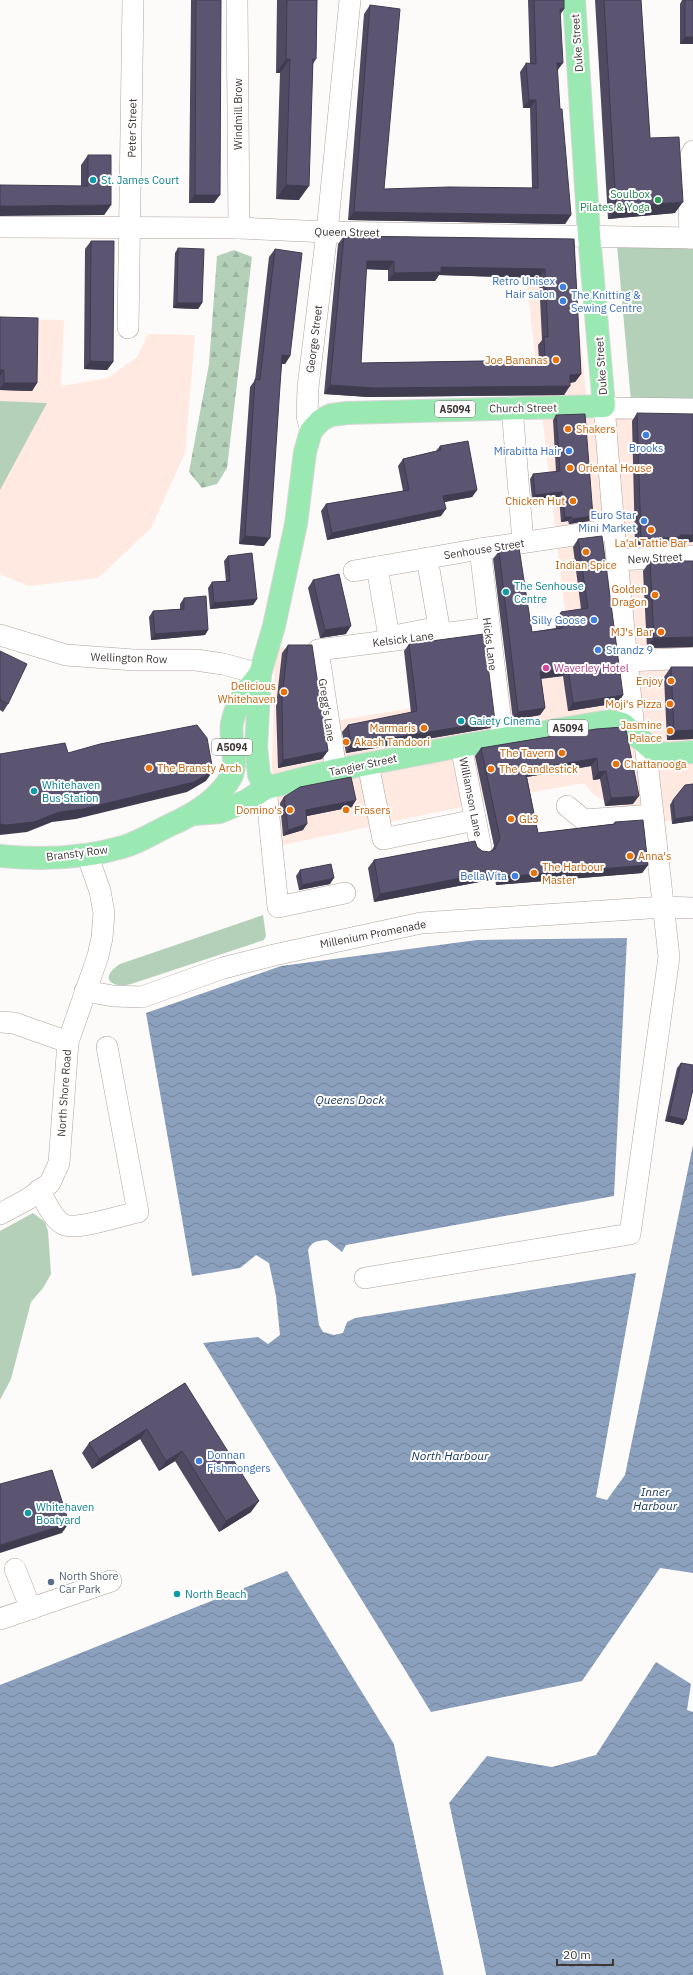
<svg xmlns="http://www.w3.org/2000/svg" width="693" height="1975" font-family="'IBM Plex Sans',sans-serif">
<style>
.built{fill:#ffe9e0}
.green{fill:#b4d0b9}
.forest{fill:url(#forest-firs)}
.water{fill:url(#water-waves)}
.pier{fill:#fdfbf9}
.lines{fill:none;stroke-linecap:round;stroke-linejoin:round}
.minor-casing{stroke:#b0a39e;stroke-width:22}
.major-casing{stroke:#d8d7d7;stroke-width:24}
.minor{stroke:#fff;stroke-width:21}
.major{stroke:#9be9b2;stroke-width:22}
.wall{fill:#4f4962;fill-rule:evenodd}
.shaded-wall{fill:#403c50}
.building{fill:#5c5572;stroke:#403c50;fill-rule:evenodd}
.culture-dot{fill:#0f9aa8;stroke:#fff;stroke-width:1.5}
.leisure-dot{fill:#2e9e5b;stroke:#fff;stroke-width:1.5}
.shop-dot{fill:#3f7fe0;stroke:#fff;stroke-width:1.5}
.food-dot{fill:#e8710a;stroke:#fff;stroke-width:1.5}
.hotel-dot{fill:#d1479c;stroke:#fff;stroke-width:1.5}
.service-dot{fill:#5c6f8a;stroke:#fff;stroke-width:1.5}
.labels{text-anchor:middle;stroke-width:4;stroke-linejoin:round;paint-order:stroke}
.shield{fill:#fff;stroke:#777372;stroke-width:1}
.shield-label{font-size:10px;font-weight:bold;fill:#3d3735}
.street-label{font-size:11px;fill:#3d3735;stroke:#fff}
.culture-label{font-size:11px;fill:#0d838f;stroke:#fff;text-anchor:start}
.leisure-label{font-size:11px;fill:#27864d;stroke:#fff;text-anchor:end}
.shop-label{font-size:11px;fill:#366cbe;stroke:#fff;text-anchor:end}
.food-label{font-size:11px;fill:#c56008;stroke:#fff;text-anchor:end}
.hotel-label{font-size:11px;fill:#b23c85;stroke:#fff;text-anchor:start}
.service-label{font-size:11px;fill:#4e5e75;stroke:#fff;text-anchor:start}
.water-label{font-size:12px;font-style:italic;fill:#133359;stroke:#fff}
</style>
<defs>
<pattern id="forest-firs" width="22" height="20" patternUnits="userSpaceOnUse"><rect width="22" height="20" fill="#b4d0b9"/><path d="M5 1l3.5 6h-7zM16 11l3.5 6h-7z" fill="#9cb3a0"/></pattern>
<pattern id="water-waves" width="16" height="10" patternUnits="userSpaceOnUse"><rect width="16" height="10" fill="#8ba0bc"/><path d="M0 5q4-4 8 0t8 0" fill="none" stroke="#73839a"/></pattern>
</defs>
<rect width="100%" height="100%" fill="#fdfbf9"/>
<g class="built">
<polygon points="525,268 573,270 589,417 693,418 693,820 640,822 593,794 584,783 517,795 279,846 272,766 275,648 321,648 333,721 419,707 415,685 570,656"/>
<polygon points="0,319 64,320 61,386 108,378 137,357 148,334 195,335 185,453 151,528 98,578 29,586 0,574"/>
</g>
<g class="green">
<polygon points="617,245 693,245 693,401 631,401"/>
<polygon points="0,401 47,403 0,490"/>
<path d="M 263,915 L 266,936 L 264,940 L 131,984 C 110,989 99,977 120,964 Z"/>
<polygon points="33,1213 45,1222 48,1231 51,1274 43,1288 31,1302 11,1379 0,1400 0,1231"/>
</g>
<polygon class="forest" points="234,250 252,257 227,468 217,484 202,488 189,472 209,364 217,256"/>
<g class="water">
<path d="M 627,938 L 614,1196 L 346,1245 L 342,1252 L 327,1240 C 317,1241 312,1241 308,1250 L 319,1325 L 323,1332 L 334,1335 L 343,1333 L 347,1322 L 355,1318 L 636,1273 L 596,1497 L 607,1500 L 625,1475 L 693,1145 L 693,1573 L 660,1568 L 582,1681 L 431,1712 L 203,1343 L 258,1337 L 268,1344 L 280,1335 L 276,1296 L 269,1263 L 256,1255 L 240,1268 L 192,1276 L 146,1013 L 281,966 L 477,940 Z"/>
<polygon points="287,1571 394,1744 444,1975 0,1975 0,1685"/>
<polygon points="656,1662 691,1684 687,1710 693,1712 693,1975 486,1975 449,1803 487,1756 552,1767 596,1755"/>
</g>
<g class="pier">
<polygon points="394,1744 397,1747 446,1975 444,1975"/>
<polygon points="447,1801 449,1803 486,1975 484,1975"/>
</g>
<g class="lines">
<g class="minor-casing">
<g id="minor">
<polyline points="237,0 239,228"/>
<polyline points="0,227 239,228 327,232 693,238"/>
<polyline points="690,238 688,163 693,151"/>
<polyline points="128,328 133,0"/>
<polyline points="512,407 523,542"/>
<polyline points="311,431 307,416 308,387 327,232 350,0"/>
<polyline points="480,549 503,739"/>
<polyline points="617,560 693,556"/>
<polyline points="377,567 389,637 439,627 427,558"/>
<polyline points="354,571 480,549 614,529"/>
<polyline points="0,635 66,655 134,660 196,660 223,664 260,674"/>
<polyline points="627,661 693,658"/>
<polyline points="634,731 614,529 604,406 616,408 693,409"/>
<polyline points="461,746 481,848"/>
<polyline points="368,764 383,839 475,820"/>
<polyline points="336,770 318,650 488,628"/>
<polyline points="266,788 278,907 345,893"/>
<polyline points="567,806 584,820 653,815"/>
<polyline points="85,991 113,996 142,997 223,968 274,955 421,923 664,907 693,908"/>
<polyline points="0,1022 14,1023 68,1042"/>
<path d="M 39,1190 C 46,1201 52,1220 65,1225 C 78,1230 123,1215 138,1212 L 107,1047"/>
<polyline points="0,1214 28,1199 50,1183 59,1163 68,1042 98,956 102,938 104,913 100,891 87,854"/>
<polyline points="365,1278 630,1234 669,957 645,743"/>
<polyline points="15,1569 31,1609"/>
<polyline points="0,1619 111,1581"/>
</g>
</g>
<g class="major-casing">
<g id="major">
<polyline points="266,788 259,775 256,747 260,674 274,626 296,524 305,452 311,431 321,420 331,415 347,413 604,406 589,235 574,0"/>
<polyline points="195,814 220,812 246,801 266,788 336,770 461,746 609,721 623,724 654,751 665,754 693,752"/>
<path d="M 0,856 C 40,860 85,858 123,847 C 140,842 155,832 170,825 C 193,815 218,800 231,777 C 239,762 229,740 232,723 C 236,703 248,689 260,674"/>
</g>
</g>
<use href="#minor" class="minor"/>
<use href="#major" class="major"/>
</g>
<g class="wall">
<polygon points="191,0 221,0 214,203 189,203"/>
<polygon points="277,0 317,0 316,59 313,64 299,200 276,199 280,73 276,73"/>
<polygon points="528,0 564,0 564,9 560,15 557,71 560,109 571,215 565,224 348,220 364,14 370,5 384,189 532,188 530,108 523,108 520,72 526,63 530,64"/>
<polygon points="595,0 641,0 650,138 675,213 608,219"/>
<polygon points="682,0 693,0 693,44 680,44 680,4"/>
<polygon points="88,155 111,205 104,215 81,186 81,165"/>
<path d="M 344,236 L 574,239 L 581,374 L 575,382 L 570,383 L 564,395 L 369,397 L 324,394 L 338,244 ZM 366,269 L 388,270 L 388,281 L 435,281 L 439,275 L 539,278 L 542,340 L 538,345 L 539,360 L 361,363 Z"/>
<polygon points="91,241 113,362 107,370 84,369 85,249"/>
<polygon points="178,248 202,303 198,309 173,308 175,253"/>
<polygon points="275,249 290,356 285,364 282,364 264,546 239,544 250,387 255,380 269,257"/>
<polygon points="0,317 37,383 32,391 0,390"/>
<polygon points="637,413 676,543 674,545 642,547 642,545 635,545 632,421"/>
<polygon points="556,415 593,516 589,521 569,524 568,521 561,522 559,497 532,499 530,479 533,474 556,472 553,420"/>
<polygon points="440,446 477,490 472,497 445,502 441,516 327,540 321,511 326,504 403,491 398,466 403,459 436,451"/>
<polygon points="578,539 623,695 618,703 568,711 563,676 541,679 545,708 540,715 513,720 493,559 499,551 532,632 556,628 555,620 561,612 581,609 573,547"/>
<polygon points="228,556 257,599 253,605 210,609 208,588 212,582 226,581 224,561"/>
<polygon points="650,561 682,561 693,647 647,648 643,571"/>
<polygon points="313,580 346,634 320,638 308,588"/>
<polygon points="184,598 208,630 205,635 151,640 149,617 153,611 180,609 180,604"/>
<polygon points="409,644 495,721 490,728 346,753 342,732 348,725 411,713 404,651"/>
<polygon points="288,645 322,759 278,768 276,706 282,653"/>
<polygon points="0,651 8,704 3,712 0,710"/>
<polygon points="671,667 693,667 693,739 667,740 664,677"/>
<polygon points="596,729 633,804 605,806 600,779 593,780 591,766 527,777 538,833 613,824 615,822 648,865 642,873 496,885 495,879 374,902 368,868 374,860 477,847 482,851 489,852 492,850 494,846 475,756 481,748"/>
<polygon points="693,784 693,821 672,824 670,805 673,800"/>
<polygon points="284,797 352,807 307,816 303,830 283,836 280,803"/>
<polygon points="300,870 330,884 299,890 296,876"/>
<polygon points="681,1063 683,1125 665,1121 677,1068"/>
<polygon points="185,1383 251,1512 219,1532 175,1461 159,1471 140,1439 92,1469 82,1453 89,1443"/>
</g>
<g class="shaded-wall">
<polygon points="560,9 564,9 558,17"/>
<polygon points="685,37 693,37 693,44 680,44"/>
<polygon points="286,59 290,59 280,73 276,73"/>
<polygon points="557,63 563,63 557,71"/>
<polygon points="529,100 536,100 530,108 523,108"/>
<polygon points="286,185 309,186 299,200 276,199"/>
<polygon points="195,195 220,195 214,203 189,203"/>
<polygon points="683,202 675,213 608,219 616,207"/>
<polygon points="111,205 104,215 0,216 0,206"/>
<polygon points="354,212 571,215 565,224 348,220"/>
<polygon points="367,261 394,261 388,270 361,269"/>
<polygon points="441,267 545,269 539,278 439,275 435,281 388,281 394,273"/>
<polygon points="177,303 202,303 198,309 173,308"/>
<polygon points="282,355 290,356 285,364 277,363"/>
<polygon points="90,361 113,362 107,370 84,369"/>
<polygon points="0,370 4,370 0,376"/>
<polygon points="581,374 575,382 564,383 570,375"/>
<polygon points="4,383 37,383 32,391 0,390 0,388"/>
<polygon points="330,385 570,386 564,395 369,397 324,394"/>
<polygon points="477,490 472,497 438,503 443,496"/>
<polygon points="562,492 559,497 532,499 535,495"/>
<polygon points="446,509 441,516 327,540 332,533"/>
<polygon points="593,516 589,521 569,524 572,519"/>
<polygon points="565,517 572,517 568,521 561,522"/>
<polygon points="680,535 693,535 693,542 676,543 674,545 642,547 647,539"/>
<polygon points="245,536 270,538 264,546 239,544"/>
<polygon points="641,537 647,537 642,545 635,545"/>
<polygon points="257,599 253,605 210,609 214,603"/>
<polygon points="351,626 346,634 320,638 325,630"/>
<polygon points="208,630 205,635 151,640 155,634"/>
<polygon points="693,637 693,647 647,648 654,638"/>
<polygon points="568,668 563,676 534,679 540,672"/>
<polygon points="623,695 618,703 568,711 573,703"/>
<polygon points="545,708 540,715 513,720 518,712"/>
<polygon points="495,721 490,728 346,753 351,745"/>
<polygon points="693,730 693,739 667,740 674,731"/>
<polygon points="328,751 322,759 278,768 283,760"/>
<polygon points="597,758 591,766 520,778 525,770"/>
<polygon points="213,771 206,781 187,792 76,819 52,822 27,832 0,835 0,824 59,812"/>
<polygon points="606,771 600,779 593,780 598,772"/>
<polygon points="639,796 633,804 605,806 611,798"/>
<polygon points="356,800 352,807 302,817 306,810"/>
<polygon points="693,816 693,821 672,824 675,819"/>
<polygon points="307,824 303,830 283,836 288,830"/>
<polygon points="648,865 642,873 496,885 502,877"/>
<polygon points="501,870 495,879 374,902 380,894"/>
<polygon points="334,878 330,884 299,890 302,885"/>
<polygon points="669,1116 686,1120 683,1125 665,1121"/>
<polygon points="147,1429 140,1439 92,1469 99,1459"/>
<polygon points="182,1451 175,1461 159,1471 166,1461"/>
<polygon points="259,1501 251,1512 219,1532 226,1521"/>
<polygon points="69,1523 62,1533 0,1553 0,1545"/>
</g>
<g class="building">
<polygon points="196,0 221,0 220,195 195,195"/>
<polygon points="287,0 317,0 316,59 313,59 309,186 286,185 290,59 286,59"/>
<polygon points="534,0 564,0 564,9 560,9 563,63 557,63 560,109 562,109 571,215 354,212 370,5 400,9 384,189 449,187 538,188 536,100 529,100 526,63 536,64"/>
<polygon points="604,0 641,0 650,138 679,137 683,202 616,207"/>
<rect x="685" y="0" width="8" height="37"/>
<polygon points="88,155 111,155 111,205 0,206 0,185 88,186"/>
<path d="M 344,236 L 574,239 L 581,374 L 570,375 L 570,386 L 375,388 L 330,385 ZM 367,261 L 394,261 L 394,273 L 441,272 L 441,267 L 545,269 L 548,337 L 544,337 L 545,360 L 361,363 Z"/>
<polygon points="91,241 114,241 113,362 90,361"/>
<polygon points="178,248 204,249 202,303 177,303"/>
<polygon points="275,249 302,253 290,356 282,355 270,538 245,536 255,379 260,380"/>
<polygon points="0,317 38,318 37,383 4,383 4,370 0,370"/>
<polygon points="637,413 693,414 693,535 680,535 680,537 647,539 647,537 641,537"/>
<polygon points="585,414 593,516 572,519 572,517 565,517 562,492 535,495 533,474 560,471 556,415"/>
<polygon points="468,441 477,490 443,496 446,509 332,533 326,504 409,490 403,459 441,450 440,446"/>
<polygon points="602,536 623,695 573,703 568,668 540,672 545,708 518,712 499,551 519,548 532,632 563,628 561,612 588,608 578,539"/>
<polygon points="252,553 257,599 214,603 212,582 230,581 228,556"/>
<polygon points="682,559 682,561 693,561 693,637 654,638 650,561"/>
<polygon points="339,574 351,626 325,630 313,580"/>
<polygon points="206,596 208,630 155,634 153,611 184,609 184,598"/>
<polygon points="484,634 495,721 351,745 348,725 417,711 409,644"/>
<polygon points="288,645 312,645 328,751 283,760 282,698"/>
<polygon points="0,651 27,664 8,704 0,700"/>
<polygon points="671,667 693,667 693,730 674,731"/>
<polygon points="197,725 207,738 213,771 194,782 83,809 59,812 34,822 6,825 0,824 0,754 65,743 68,753 100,744"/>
<polygon points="623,727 626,730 639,796 611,798 606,771 598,772 597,758 525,770 538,833 615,824 615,822 643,820 648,865 502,877 501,870 380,894 374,860 475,841 477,847 482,851 489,852 495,849 500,838 481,748 596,729"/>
<polygon points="351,777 356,800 306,810 307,824 288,830 284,797 300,787"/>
<polygon points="693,784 693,816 675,819 673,800 685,785"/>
<polygon points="331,864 334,878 302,885 300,870"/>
<polygon points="681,1063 693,1065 693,1089 686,1120 669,1116"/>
<polygon points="185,1383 259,1501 226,1521 182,1451 166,1461 147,1429 99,1459 89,1443"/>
<polygon points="52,1470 69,1523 0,1545 0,1484"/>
</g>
<g class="culture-dot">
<circle cx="93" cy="180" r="4"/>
<circle cx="506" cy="592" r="4"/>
<circle cx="461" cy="721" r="4"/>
<circle cx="34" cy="791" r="4"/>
<circle cx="28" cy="1513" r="4"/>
<circle cx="177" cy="1594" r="4"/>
</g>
<circle class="leisure-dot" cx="658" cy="200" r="4"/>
<g class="shop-dot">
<circle cx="563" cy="287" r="4"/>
<circle cx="563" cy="301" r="4"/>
<circle cx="646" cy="435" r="4"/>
<circle cx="569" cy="451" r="4"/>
<circle cx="644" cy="521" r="4"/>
<circle cx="594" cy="620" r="4"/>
<circle cx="598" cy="650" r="4"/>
<circle cx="515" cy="876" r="4"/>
<circle cx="199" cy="1461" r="4"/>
</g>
<g class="food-dot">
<circle cx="556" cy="360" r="4"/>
<circle cx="568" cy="429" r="4"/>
<circle cx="570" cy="468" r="4"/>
<circle cx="573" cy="501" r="4"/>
<circle cx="651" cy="530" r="4"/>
<circle cx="586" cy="552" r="4"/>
<circle cx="655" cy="595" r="4"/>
<circle cx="661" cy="632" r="4"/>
<circle cx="671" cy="681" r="4"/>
<circle cx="284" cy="692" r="4"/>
<circle cx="670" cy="704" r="4"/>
<circle cx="424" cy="728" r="4"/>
<circle cx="670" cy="731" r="4"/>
<circle cx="346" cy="742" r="4"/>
<circle cx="562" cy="753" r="4"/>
<circle cx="616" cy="764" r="4"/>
<circle cx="149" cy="768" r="4"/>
<circle cx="491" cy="769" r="4"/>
<circle cx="290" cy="810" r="4"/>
<circle cx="346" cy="810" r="4"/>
<circle cx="511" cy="819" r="4"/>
<circle cx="630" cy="856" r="4"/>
<circle cx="534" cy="873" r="4"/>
</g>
<circle class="hotel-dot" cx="546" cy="668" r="4"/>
<circle class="service-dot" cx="51" cy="1582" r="4"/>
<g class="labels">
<g class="shield">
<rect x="435" y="401" width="40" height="16" rx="3"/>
<rect x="548" y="720" width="40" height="16" rx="3"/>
<rect x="212" y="739" width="40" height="16" rx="3"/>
</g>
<g class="shield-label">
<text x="455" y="413">A5094</text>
<text x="568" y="732">A5094</text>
<text x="232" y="751">A5094</text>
</g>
<g class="street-label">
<text transform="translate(577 43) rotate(-94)" y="4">Duke Street</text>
<text transform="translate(238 114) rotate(-90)" y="4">Windmill Brow</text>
<text transform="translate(132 128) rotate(-89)" y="4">Peter Street</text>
<text transform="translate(347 232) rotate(1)" y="4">Queen Street</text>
<text transform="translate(314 339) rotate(-83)" y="4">George Street</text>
<text transform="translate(601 366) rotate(-94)" y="4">Duke Street</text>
<text transform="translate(523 408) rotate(-1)" y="4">Church Street</text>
<text transform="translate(484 549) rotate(-9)" y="4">Senhouse Street</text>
<text transform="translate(655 558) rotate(-3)" y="4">New Street</text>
<text transform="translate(403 639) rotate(-7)" y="4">Kelsick Lane</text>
<text transform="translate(490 644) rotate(83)" y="4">Hicks Lane</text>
<text transform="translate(129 658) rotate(2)" y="4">Wellington Row</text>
<text transform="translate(327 710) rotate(82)" y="4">Gregg's Lane</text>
<text transform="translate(363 765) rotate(-12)" y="4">Tangier Street</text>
<text transform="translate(471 797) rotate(79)" y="4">Williamson Lane</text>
<text transform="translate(77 853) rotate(-7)" y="4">Bransty Row</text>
<text transform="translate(373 934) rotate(-11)" y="4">Millenium Promenade</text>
<text transform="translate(64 1093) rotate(-86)" y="4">North Shore Road</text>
</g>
<g class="culture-label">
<text x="101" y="184">St. James Court</text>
<text x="514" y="590">The Senhouse<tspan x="514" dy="13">Centre</tspan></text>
<text x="469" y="725">Gaiety Cinema</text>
<text x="42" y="789">Whitehaven<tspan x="42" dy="13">Bus Station</tspan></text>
<text x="36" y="1511">Whitehaven<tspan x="36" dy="13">Boatyard</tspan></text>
<text x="185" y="1598">North Beach</text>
</g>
<g class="leisure-label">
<text x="650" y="198">Soulbox<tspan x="650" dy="13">Pilates &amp; Yoga</tspan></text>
</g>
<g class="shop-label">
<text x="555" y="285">Retro Unisex<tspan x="555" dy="13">Hair salon</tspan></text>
<text x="571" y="299" text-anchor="start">The Knitting &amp;<tspan x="571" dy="13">Sewing Centre</tspan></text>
<text x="646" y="452" text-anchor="middle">Brooks</text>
<text x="561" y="455">Mirabitta Hair</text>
<text x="636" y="519">Euro Star<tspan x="636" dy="13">Mini Market</tspan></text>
<text x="586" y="624">Silly Goose</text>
<text x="606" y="654" text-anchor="start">Strandz 9</text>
<text x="507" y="880">Bella Vita</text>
<text x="207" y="1459" text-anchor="start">Donnan<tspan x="207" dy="13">Fishmongers</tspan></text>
</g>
<g class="food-label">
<text x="548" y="364">Joe Bananas</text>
<text x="576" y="433" text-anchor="start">Shakers</text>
<text x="578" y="472" text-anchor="start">Oriental House</text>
<text x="565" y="505">Chicken Hut</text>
<text x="651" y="547" text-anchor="middle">La'al Tattie Bar</text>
<text x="586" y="569" text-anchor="middle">Indian Spice</text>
<text x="647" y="593">Golden<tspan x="647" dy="13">Dragon</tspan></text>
<text x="653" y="636">MJ's Bar</text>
<text x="663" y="685">Enjoy</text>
<text x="276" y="690">Delicious<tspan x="276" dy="13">Whitehaven</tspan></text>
<text x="662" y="708">Moji's Pizza</text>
<text x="662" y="729">Jasmine<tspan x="662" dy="13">Palace</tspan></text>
<text x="416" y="732">Marmaris</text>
<text x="354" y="746" text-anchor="start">Akash Tandoori</text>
<text x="554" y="757">The Tavern</text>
<text x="624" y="768" text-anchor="start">Chattanooga</text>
<text x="157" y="772" text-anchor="start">The Bransty Arch</text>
<text x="499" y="773" text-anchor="start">The Candlestick</text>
<text x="282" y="814">Domino's</text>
<text x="354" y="814" text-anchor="start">Frasers</text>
<text x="519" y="823" text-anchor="start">GL3</text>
<text x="638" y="860" text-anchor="start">Anna's</text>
<text x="542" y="871" text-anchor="start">The Harbour<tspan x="542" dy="13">Master</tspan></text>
</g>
<g class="hotel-label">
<text x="554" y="672">Waverley Hotel</text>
</g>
<g class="service-label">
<text x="59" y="1580">North Shore<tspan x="59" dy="13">Car Park</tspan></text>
</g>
<g class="water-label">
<text x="350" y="1104">Queens Dock</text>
<text x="450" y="1460">North Harbour</text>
<text x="655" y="1496">Inner<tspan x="655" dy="14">Harbour</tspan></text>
</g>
</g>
<path d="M557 1959v6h56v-6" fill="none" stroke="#3d3735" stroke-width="2"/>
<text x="563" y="1959" font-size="12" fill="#3d3735" stroke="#ffffff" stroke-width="3" paint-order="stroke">20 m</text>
</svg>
